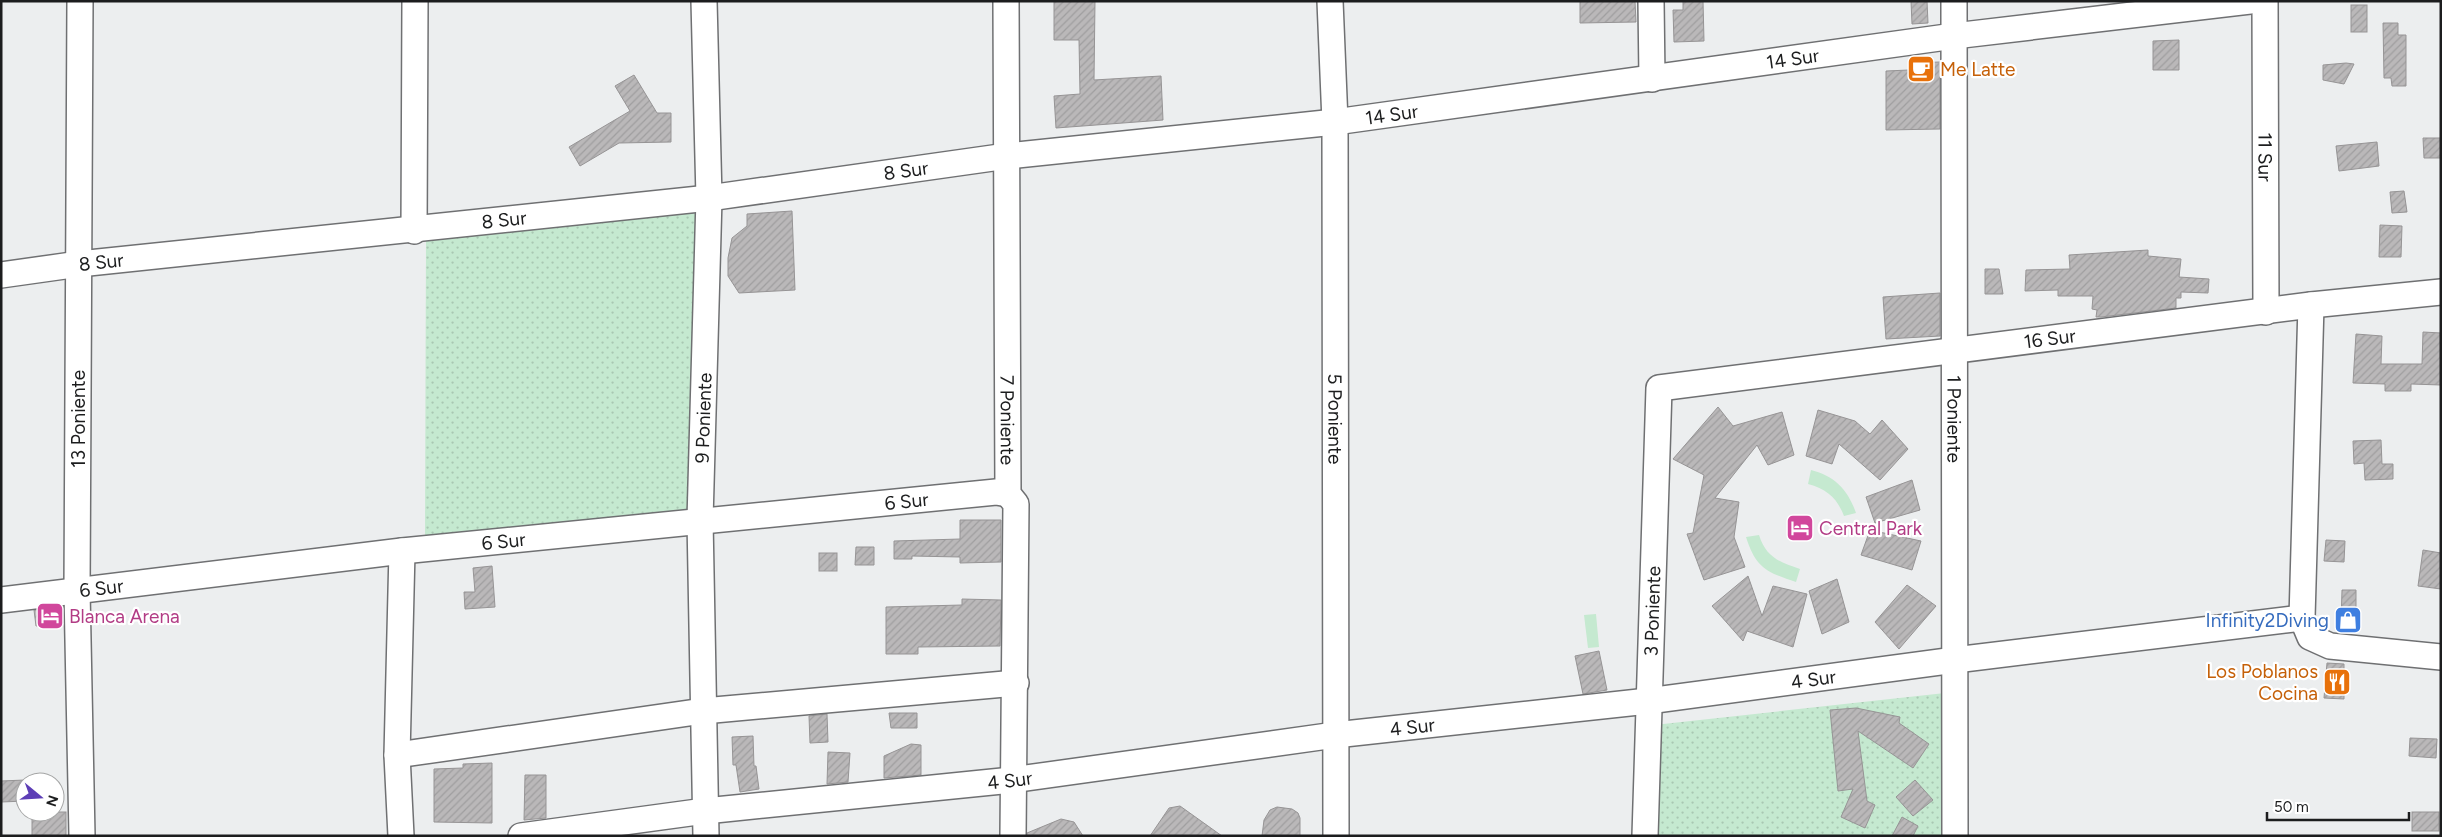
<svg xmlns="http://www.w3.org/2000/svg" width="2442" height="837" font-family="Figtree,sans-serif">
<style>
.grass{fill:url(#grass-dots)}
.green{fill:#c5e9d0}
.building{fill:url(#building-hatch);stroke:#969495}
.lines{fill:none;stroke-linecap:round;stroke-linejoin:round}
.minor-casing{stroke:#6f7072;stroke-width:28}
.minor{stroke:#fff;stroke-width:25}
.labels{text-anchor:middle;stroke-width:4.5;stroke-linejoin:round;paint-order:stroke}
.street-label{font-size:19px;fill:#1c1d1e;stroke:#fff}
.food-label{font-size:19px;fill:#c56008;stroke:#fff;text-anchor:start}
.hotel-label{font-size:19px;fill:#b23c85;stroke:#fff;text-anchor:start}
.shop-label{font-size:19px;fill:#366cbe;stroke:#fff;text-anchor:end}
</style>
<defs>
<pattern id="grass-dots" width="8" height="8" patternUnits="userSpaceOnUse" patternTransform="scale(1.25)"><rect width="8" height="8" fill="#c5e9d0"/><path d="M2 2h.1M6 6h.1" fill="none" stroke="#a9c7b2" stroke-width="1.8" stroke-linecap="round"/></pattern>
<pattern id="building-hatch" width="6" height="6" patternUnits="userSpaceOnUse" patternTransform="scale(1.25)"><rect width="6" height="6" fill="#bab8b9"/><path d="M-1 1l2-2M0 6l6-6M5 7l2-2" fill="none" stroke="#9f9e9f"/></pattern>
</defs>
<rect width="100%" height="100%" fill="#eceeef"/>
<g class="grass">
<polygon points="702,206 693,514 425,539 426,238"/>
<polygon points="1945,693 1947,836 1655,836 1654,725"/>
</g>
<g class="green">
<path d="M 1811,470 C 1835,476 1848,490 1856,513 L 1844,516 C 1837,498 1827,489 1808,484 Z"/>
<path d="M 1759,535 C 1766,557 1779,562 1800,569 L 1796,582 C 1766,572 1756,568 1746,537 Z"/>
<polygon points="1596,614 1599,647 1588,648 1584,615"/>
</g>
<g class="building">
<polygon points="1054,1 1095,1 1094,80 1161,76 1163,120 1056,128 1054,96 1080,94 1079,40 1054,40"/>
<polygon points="1580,1 1635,1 1636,22 1580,23"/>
<polygon points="1683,1 1703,1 1704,41 1674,42 1673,10 1683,10"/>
<polygon points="1911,1 1927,1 1928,23 1912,24"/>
<rect x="2351" y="5" width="16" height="27"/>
<polygon points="2383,23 2398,23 2398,35 2406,35 2406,86 2392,86 2391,78 2384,78"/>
<polygon points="2179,40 2179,70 2153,70 2153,41"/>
<polygon points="1940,62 1940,129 1886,130 1886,71 1909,70 1909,63"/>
<polygon points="2346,63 2354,64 2344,84 2323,80 2323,65"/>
<polygon points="634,75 657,113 671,113 671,142 619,143 580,166 569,147 630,111 615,86"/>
<polygon points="2423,138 2441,138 2441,158 2424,158"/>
<polygon points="2377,142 2379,166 2339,171 2336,146"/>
<polygon points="2404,191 2407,212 2392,213 2390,192"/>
<polygon points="792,211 795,290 739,293 728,276 728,258 732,238 747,226 747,214"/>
<polygon points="2380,225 2402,226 2401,257 2379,257"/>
<polygon points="2148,250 2148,256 2181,259 2179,277 2209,279 2208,293 2181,292 2181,298 2176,298 2176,308 2101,317 2096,317 2097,310 2092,309 2093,296 2058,296 2058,290 2025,291 2026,270 2070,269 2069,255"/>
<polygon points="1985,269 1999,269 2003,294 1985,294"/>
<polygon points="1940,293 1940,336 1886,339 1883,297"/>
<polygon points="2423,332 2441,333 2441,385 2411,384 2411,391 2385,391 2385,384 2353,383 2356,334 2382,336 2381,364 2422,364"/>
<polygon points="1718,407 1733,426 1782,412 1794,455 1768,465 1757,445 1715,498 1739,502 1734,537 1745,567 1704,580 1687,534 1693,533 1704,475 1673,459"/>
<polygon points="1818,410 1855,421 1870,434 1882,420 1908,449 1880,480 1839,444 1832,464 1806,456"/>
<polygon points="2381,440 2382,464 2393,464 2393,479 2365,480 2364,463 2354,464 2353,441"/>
<polygon points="1912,480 1920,510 1875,523 1866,497"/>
<polygon points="960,520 1001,520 1001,562 960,563 960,557 912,556 912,559 894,559 894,541 960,539"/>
<polygon points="1870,530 1921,541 1912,570 1861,555"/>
<polygon points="2326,540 2345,541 2344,562 2324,561"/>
<polygon points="856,547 874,547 874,565 855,565"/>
<polygon points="2423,550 2441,553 2441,589 2418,586"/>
<rect x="819" y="553" width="18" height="18"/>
<polygon points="492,566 495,607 465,609 464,592 475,592 473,568"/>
<polygon points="1748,576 1762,616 1773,586 1807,594 1793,647 1747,631 1743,641 1712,606"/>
<polygon points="1837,579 1849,622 1822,634 1809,591"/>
<polygon points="1907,585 1936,606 1899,649 1875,622"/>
<polygon points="2342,590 2356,590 2356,623 2341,623"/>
<polygon points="962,599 1001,600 1000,646 918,647 918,654 886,654 886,607 962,605"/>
<polygon points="63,607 63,623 36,626 34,610"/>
<polygon points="1599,651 1607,690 1583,694 1575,656"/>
<polygon points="2327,663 2344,664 2344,699 2324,698"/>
<polygon points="1856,708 1900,717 1899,723 1929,744 1913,768 1858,731 1867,801 1875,805 1865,828 1841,817 1853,789 1838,791 1830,710"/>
<polygon points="889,713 917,713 917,728 891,728"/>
<polygon points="827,714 828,742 810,743 809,716"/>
<polygon points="753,736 754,766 756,766 759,789 740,792 736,765 733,765 732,737"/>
<polygon points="2410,738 2437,739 2436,758 2409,756"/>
<polygon points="911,744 921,745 921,775 884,778 884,756"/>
<polygon points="828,752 850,753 848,782 827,784"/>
<polygon points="492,763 492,823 434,822 434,769 463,768 463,764"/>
<polygon points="525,775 546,775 546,818 524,820"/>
<polygon points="25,780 25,801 1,802 1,781"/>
<polygon points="1915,780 1933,800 1913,816 1896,797"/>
<polygon points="1180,806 1222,836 1150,836 1169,808"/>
<polygon points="1277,807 1292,809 1298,813 1300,818 1300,836 1262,836 1264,820 1270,810"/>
<rect x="32" y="812" width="34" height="24"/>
<rect x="2412" y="812" width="27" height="19"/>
<polygon points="1902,817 1918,826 1913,836 1892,836"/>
<polygon points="1061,819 1074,822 1083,836 1027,836 1027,833"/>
</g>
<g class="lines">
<g class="minor-casing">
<g id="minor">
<polyline points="80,1 77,591 82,836"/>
<polyline points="704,1 709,198 700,520 706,836"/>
<path id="s1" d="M 1006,1 L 1008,494 L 1016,504 L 1013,836"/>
<path id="s2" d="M 1330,1 L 1335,122 L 1336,836"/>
<polyline points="1651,1 1652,79"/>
<path id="s3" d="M 1954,1 L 1955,836"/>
<path id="s4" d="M 2265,1 L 2266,312"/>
<polyline points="414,231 415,1"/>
<path id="s5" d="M 1,275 L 79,264 L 709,198 L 1007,156 L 1335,122 L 1954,36 L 2250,1"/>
<polyline points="2311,305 2302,618 2310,637 2330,646 2441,657"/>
<path id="s6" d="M 1,600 L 402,551 L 996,492 L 1008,494"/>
<polyline points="397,755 703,711 1016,683"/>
<polyline points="401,836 397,755 402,551"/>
<path id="s7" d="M 521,836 L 705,811 L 1012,780 L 1335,735 L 1648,701 L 1955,660 L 2302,618"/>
<path id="s8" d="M 1645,836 L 1659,388 L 2311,305 L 2441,292"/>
</g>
</g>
<use href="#minor" class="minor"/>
</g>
<defs>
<g id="cafe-square" transform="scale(1.4375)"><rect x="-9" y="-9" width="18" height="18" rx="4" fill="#e8710a" stroke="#fff"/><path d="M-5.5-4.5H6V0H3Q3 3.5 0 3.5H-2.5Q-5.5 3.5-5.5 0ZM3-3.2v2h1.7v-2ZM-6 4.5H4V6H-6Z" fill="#fff"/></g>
<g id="hotel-square" transform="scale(1.4375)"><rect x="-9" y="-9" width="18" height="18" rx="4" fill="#d1479c" stroke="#fff"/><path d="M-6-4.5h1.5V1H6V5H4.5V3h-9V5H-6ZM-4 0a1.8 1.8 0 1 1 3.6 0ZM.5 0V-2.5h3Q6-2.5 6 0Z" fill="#fff"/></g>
<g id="shop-square" transform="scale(1.4375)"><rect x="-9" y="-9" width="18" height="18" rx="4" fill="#3f7fe0" stroke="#fff"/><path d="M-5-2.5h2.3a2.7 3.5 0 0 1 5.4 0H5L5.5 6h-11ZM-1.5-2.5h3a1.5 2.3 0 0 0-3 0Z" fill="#fff"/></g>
<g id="restaurant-square" transform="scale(1.4375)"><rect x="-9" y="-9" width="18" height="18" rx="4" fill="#e8710a" stroke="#fff"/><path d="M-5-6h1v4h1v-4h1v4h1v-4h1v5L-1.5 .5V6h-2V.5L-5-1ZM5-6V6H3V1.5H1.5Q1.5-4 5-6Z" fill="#fff"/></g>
</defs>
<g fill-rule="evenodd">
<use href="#cafe-square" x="1921" y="69"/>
<use href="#hotel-square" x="1800" y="528"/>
<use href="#hotel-square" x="50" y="616"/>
<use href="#shop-square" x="2348" y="620"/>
<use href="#restaurant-square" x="2337" y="682"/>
</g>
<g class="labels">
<g class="street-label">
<text dy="7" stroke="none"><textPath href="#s5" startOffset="1805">14 Sur</textPath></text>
<text dy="7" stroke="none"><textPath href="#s5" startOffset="1400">14 Sur</textPath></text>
<text dy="7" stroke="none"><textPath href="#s4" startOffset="156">11 Sur</textPath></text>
<text dy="7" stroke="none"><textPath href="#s5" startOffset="911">8 Sur</textPath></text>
<text dy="7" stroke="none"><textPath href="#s5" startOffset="506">8 Sur</textPath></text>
<text dy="7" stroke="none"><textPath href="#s5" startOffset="101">8 Sur</textPath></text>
<text dy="7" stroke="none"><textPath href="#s8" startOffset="842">16 Sur</textPath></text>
<text transform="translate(703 418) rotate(-88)" y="7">9 Poniente</text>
<text dy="7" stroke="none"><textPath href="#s2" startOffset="418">5 Poniente</textPath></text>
<text transform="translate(78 419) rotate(-90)" y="7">13 Poniente</text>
<text dy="7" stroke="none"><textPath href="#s3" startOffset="418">1 Poniente</textPath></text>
<text dy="7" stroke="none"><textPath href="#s1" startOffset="419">7 Poniente</textPath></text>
<text dy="7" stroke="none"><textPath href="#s6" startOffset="911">6 Sur</textPath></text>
<text dy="7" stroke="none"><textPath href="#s6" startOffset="506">6 Sur</textPath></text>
<text dy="7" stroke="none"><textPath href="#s6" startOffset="101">6 Sur</textPath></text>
<text dy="7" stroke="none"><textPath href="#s8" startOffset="225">3 Poniente</textPath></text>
<text dy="7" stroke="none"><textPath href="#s7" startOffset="1302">4 Sur</textPath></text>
<text dy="7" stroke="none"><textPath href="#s7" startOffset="898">4 Sur</textPath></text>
<text dy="7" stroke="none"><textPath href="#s7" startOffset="492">4 Sur</textPath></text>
</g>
<g class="food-label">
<text x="1940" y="76">Me Latte</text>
<text x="2318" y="678" text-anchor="end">Los Poblanos<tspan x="2318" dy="22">Cocina</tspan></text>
</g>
<g class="hotel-label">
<text x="1819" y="535">Central Park</text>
<text x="69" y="623">Blanca Arena</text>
</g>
<g class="shop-label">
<text x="2329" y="627">Infinity2Diving</text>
</g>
</g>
<rect width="2442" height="837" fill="none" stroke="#1c1d1e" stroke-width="5"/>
<g transform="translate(40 797) rotate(108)"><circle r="24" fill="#ffffff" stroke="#a4a5a5"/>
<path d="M0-4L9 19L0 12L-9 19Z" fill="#5d3eb6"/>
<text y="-8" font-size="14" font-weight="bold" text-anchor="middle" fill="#1c1d1e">N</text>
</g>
<path d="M2267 812v8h142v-8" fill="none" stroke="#1c1d1e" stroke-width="2.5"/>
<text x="2274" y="812" font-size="15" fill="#1c1d1e" stroke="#ffffff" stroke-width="4" paint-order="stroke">50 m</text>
</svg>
